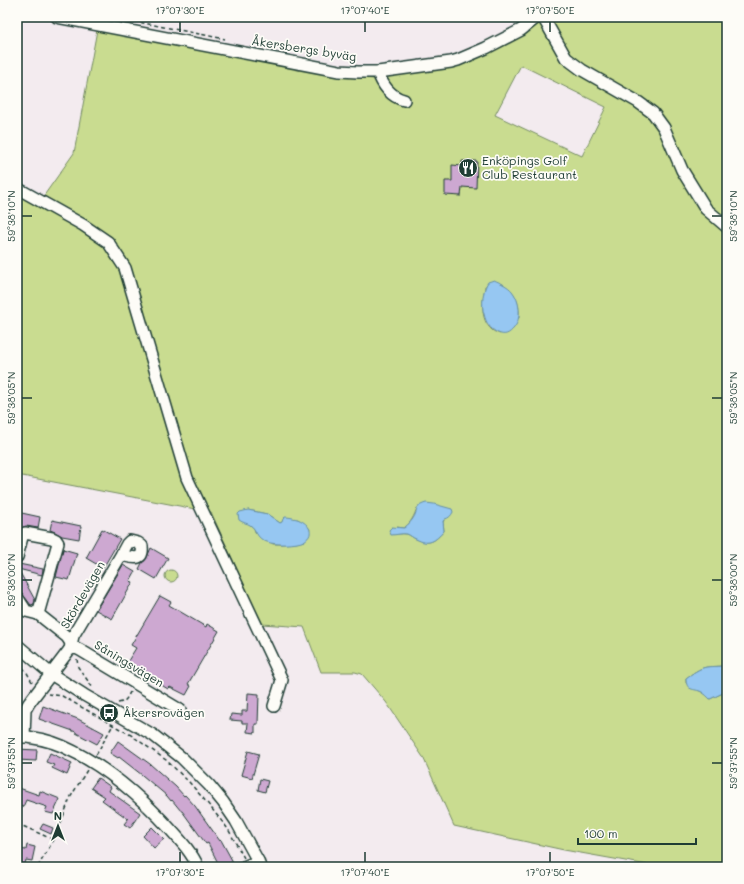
<svg xmlns="http://www.w3.org/2000/svg" width="744" height="884" font-family="Mali,sans-serif">
<style>
.green{fill:#c9dc90;stroke:#748c62;fill-rule:evenodd}
.water{fill:#96c7f2;stroke:#6690a6}
.building{fill:#cda8d1;stroke:#1f3d34}
.lines{fill:none;stroke-linecap:round;stroke-linejoin:round}
.minor-casing{stroke:#1f3d34;stroke-width:14}
.path{stroke:#1f3d34;stroke-width:1.5;stroke-dasharray:4 3;stroke-linecap:butt}
.minor{stroke:#fdfcf7;stroke-width:11}
.ticks{fill:none;stroke:#1f3d34;stroke-width:1.5}
.labels{text-anchor:middle;stroke-width:3.5;stroke-linejoin:round;paint-order:stroke}
.street-label{font-size:12px;fill:#1f3d34;stroke:#fdfcf7}
.poi-label{font-size:12px;fill:#1f3d34;stroke:#fdfcf7;text-anchor:start}
.neatline{fill:none;stroke:#1f3d34;stroke-width:1.5}
.ticks-label{font-size:10px;text-anchor:middle;fill:#1f3d34}
</style>
<rect width="100%" height="100%" fill="#f3ebef"/>
<filter id="ink" filterUnits="userSpaceOnUse"><feTurbulence type="fractalNoise" baseFrequency=".025" numOctaves="2"/><feDisplacementMap in="SourceGraphic" scale="8" xChannelSelector="R" yChannelSelector="G"/><feConvolveMatrix kernelMatrix="1 2 1 2 8 2 1 2 1" color-interpolation-filters="sRGB"/></filter>
<g filter="url(#ink)">
<g class="green">
<path d="M 542,17 L 727,17 L 727,665 C 720,667 714,666 707,667 C 699,668 692,674 686,678 L 686,683 L 705,694 L 710,699 L 723,693 L 727,690 L 727,867 L 659,867 L 564,850 L 454,826 L 423,757 L 386,702 L 362,674 L 355,672 L 321,672 L 304,627 L 262,624 L 211,512 L 17,475 L 17,192 L 38,204 L 74,153 L 97,30 L 356,77 L 374,79 L 455,65 ZM 521,65 L 606,107 L 582,156 L 495,115 ZM 501,283 C 515,291 520,302 519,318 L 500,334 C 498,333 494,332 492,330 C 479,319 483,300 485,286 ZM 417,508 L 445,519 L 443,522 L 444,531 C 434,542 430,545 416,539 C 413,538 410,535 407,534 C 402,533 396,535 391,534 L 397,527 L 404,528 C 411,523 414,516 417,508 ZM 248,510 L 267,514 L 280,523 L 282,522 L 298,519 L 310,529 L 304,541 L 296,543 L 281,544 L 273,544 L 255,532 L 254,528 L 250,525 Z"/>
<circle cx="171" cy="576" r="6"/>
</g>
<g class="water">
<path d="M 494,280 C 501,283 508,286 512,291 C 520,301 522,318 514,328 C 509,334 505,336 498,333 C 490,329 486,323 484,314 C 481,306 483,289 488,282 Z"/>
<path d="M 426,503 L 434,504 L 452,509 L 453,512 C 451,516 449,518 445,519 L 443,521 L 444,531 C 435,541 429,546 416,539 C 413,538 410,535 407,534 C 402,533 396,535 391,535 L 389,530 L 392,527 L 404,528 C 408,525 413,520 415,515 C 418,507 417,506 426,503 Z"/>
<path d="M 248,510 L 267,514 L 280,523 L 282,522 L 283,519 L 285,517 C 289,517 293,518 297,519 C 307,522 317,533 304,541 C 296,545 275,545 267,542 C 255,538 257,529 250,525 C 247,523 243,523 239,520 L 238,514 L 240,512 Z"/>
<path d="M 727,665 L 727,690 L 723,693 L 710,699 C 708,697 705,694 702,692 C 694,688 686,692 686,678 C 692,674 699,668 707,667 C 714,666 720,667 727,665 Z"/>
</g>
<g class="building">
<polygon points="462,161 477,161 476,188 462,187 461,196 445,195 445,181 452,181 452,165 462,166"/>
<polygon points="17,512 40,517 38,528 26,526 20,528 17,527"/>
<polygon points="52,520 81,526 79,539 62,536 55,532 50,530"/>
<polygon points="102,529 120,539 103,568 86,558"/>
<polygon points="151,548 168,558 156,579 139,569 142,563 147,557"/>
<polygon points="63,549 77,553 69,580 56,577"/>
<polygon points="19,564 43,569 42,575 18,569 35,600 34,604 31,605 17,587 17,564"/>
<polygon points="123,565 135,572 130,581 133,582 112,619 96,610"/>
<polygon points="160,596 171,602 169,605 206,627 207,624 219,631 188,684 191,686 186,695 170,687 168,689 126,664 136,648 131,645"/>
<polygon points="248,693 259,694 258,724 255,724 255,733 247,732 248,723 242,723 242,721 230,720 231,714 242,715 242,711 247,711"/>
<polygon points="43,706 78,719 104,733 97,744 76,733 76,732 39,719"/>
<polygon points="118,741 150,764 176,787 184,796 185,795 195,806 220,841 221,840 233,862 220,867 208,843 206,844 182,811 181,811 172,800 171,801 167,796 142,775 119,757 118,758 110,753"/>
<polygon points="17,749 37,750 36,761 17,760"/>
<polygon points="248,751 259,754 252,778 241,775"/>
<polygon points="50,753 72,763 67,775 52,768 54,765 46,762"/>
<polygon points="98,778 111,787 109,791 140,813 130,828 124,824 128,819 102,800 105,797 91,788"/>
<polygon points="260,779 268,781 265,792 258,790"/>
<polygon points="19,788 39,795 40,791 60,799 53,814 45,812 47,807 26,800 23,807 17,805 17,793"/>
<polygon points="43,824 53,828 51,834 40,829"/>
<polygon points="152,827 164,839 154,848 143,836"/>
<polygon points="27,845 35,847 32,861 26,860 25,864 17,862 19,849 26,850"/>
</g>
<g class="lines">
<g class="minor-casing">
<g id="minor">
<polyline points="57,17 339,71 358,72 378,72 451,62 458,60 486,48 521,30 537,17"/>
<polyline points="543,17 566,58 582,70 638,102 653,113 664,128 682,170 706,209 727,227"/>
<path d="M 378,72 C 382,85 391,97 404,100"/>
<polyline points="17,188 83,225 108,242 125,268 187,478 282,680 274,706"/>
<polyline points="17,557 22,537 23,534 25,533 52,538 56,540 58,543 38,614"/>
<polyline points="17,597 26,611 38,614 67,637 71,643"/>
<polyline points="17,645 51,674 84,695 153,735 182,758 209,785 223,802 236,821 258,861 260,867"/>
<path d="M 70,649 L 73,636 L 121,555 L 127,544 L 130,541 L 138,543 L 142,546 C 144,563 131,557 121,555"/>
<path d="M 17,736 C 32,737 48,740 62,746 C 103,764 141,797 171,830 C 181,841 192,853 198,867"/>
<polyline points="24,737 25,710 29,703 70,649 76,648 80,650 180,710"/>
<polyline points="244,867 258,861"/>
</g>
</g>
<g class="path">
<polyline points="113,17 225,39"/>
<polyline points="77,659 78,667 93,688"/>
<polyline points="17,663 26,671 32,682"/>
<polyline points="48,694 62,696 113,725 131,735 166,760 189,782 208,804 228,829 244,858"/>
<path d="M 118,703 C 126,702 127,698 130,692"/>
<polyline points="96,755 113,725"/>
<polyline points="17,824 25,827 54,840"/>
<polyline points="38,867 40,863 56,836 70,798 87,770"/>
</g>
<use href="#minor" class="minor"/>
</g>
</g>
<path class="ticks" d="M 180,22 L 180,32M 365,22 L 365,32M 550,22 L 550,32M 22,216 L 32,216M 712,216 L 722,216M 22,398 L 32,398M 712,398 L 722,398M 22,580 L 32,580M 712,580 L 722,580M 22,763 L 32,763M 712,763 L 722,763M 180,852 L 180,862M 365,852 L 365,862M 550,852 L 550,862"/>
<defs>
<g id="restaurant-disc" transform="scale(1)"><circle r="9.5" fill="#1f3d34" stroke="#fdfcf7"/><path d="M-5-6h1v4h1v-4h1v4h1v-4h1v5L-1.5 .5V6h-2V.5L-5-1ZM5-6V6H3V1.5H1.5Q1.5-4 5-6Z" fill="#fff"/></g>
<g id="bus-disc" transform="scale(1)"><circle r="9.5" fill="#1f3d34" stroke="#fdfcf7"/><path d="M-5-6H5V4H4V6H2V4H-2V6H-4V4H-5ZM-3.5-4V0h7V-4ZM-3.5 1.2v1.5H-2V1.2ZM2 1.2v1.5H3.5V1.2Z" fill="#fff"/></g>
</defs>
<g fill-rule="evenodd">
<use href="#restaurant-disc" x="468" y="168"/>
<use href="#bus-disc" x="109" y="713"/>
</g>
<g class="labels">
<g class="street-label">
<text transform="translate(304 49) rotate(9)" y="4">Åkersbergs byväg</text>
<text transform="translate(83 595) rotate(-60)" y="4">Skördevägen</text>
<text transform="translate(129 664) rotate(31)" y="4">Såningsvägen</text>
</g>
<g class="poi-label">
<text x="482" y="165">Enköpings Golf<tspan x="482" dy="14">Club Restaurant</tspan></text>
<text x="123" y="717">Åkersrovägen</text>
</g>
</g>
<rect width="744" height="884" fill="none" stroke="#fdfcf7" stroke-width="44"/>
<g transform="translate(58 826)" stroke="#fdfcf7" stroke-width="3" paint-order="stroke">
<path d="M0-3L7 15L0 10L-7 15Z" fill="#1f3d34"/>
<text y="-6" font-size="11" font-weight="bold" text-anchor="middle" fill="#1f3d34">N</text>
</g>
<path d="M578 838v6h118v-6" fill="none" stroke="#1f3d34" stroke-width="2"/>
<text x="584" y="838" font-size="12" fill="#1f3d34" stroke="#fdfcf7" stroke-width="3" paint-order="stroke">100 m</text>
<rect x="22" y="22" width="700" height="840" class="neatline"/>
<g class="ticks-label">
<text x="180" y="14">17°07'30"E</text>
<text x="365" y="14">17°07'40"E</text>
<text x="550" y="14">17°07'50"E</text>
<text transform="translate(11 216) rotate(-90)" y="4">59°38'10"N</text>
<text transform="translate(733 216) rotate(-90)" y="4">59°38'10"N</text>
<text transform="translate(11 398) rotate(-90)" y="4">59°38'05"N</text>
<text transform="translate(733 398) rotate(-90)" y="4">59°38'05"N</text>
<text transform="translate(11 580) rotate(-90)" y="4">59°38'00"N</text>
<text transform="translate(733 580) rotate(-90)" y="4">59°38'00"N</text>
<text transform="translate(11 763) rotate(-90)" y="4">59°37'55"N</text>
<text transform="translate(733 763) rotate(-90)" y="4">59°37'55"N</text>
<text x="180" y="876">17°07'30"E</text>
<text x="365" y="876">17°07'40"E</text>
<text x="550" y="876">17°07'50"E</text>
</g>
</svg>
